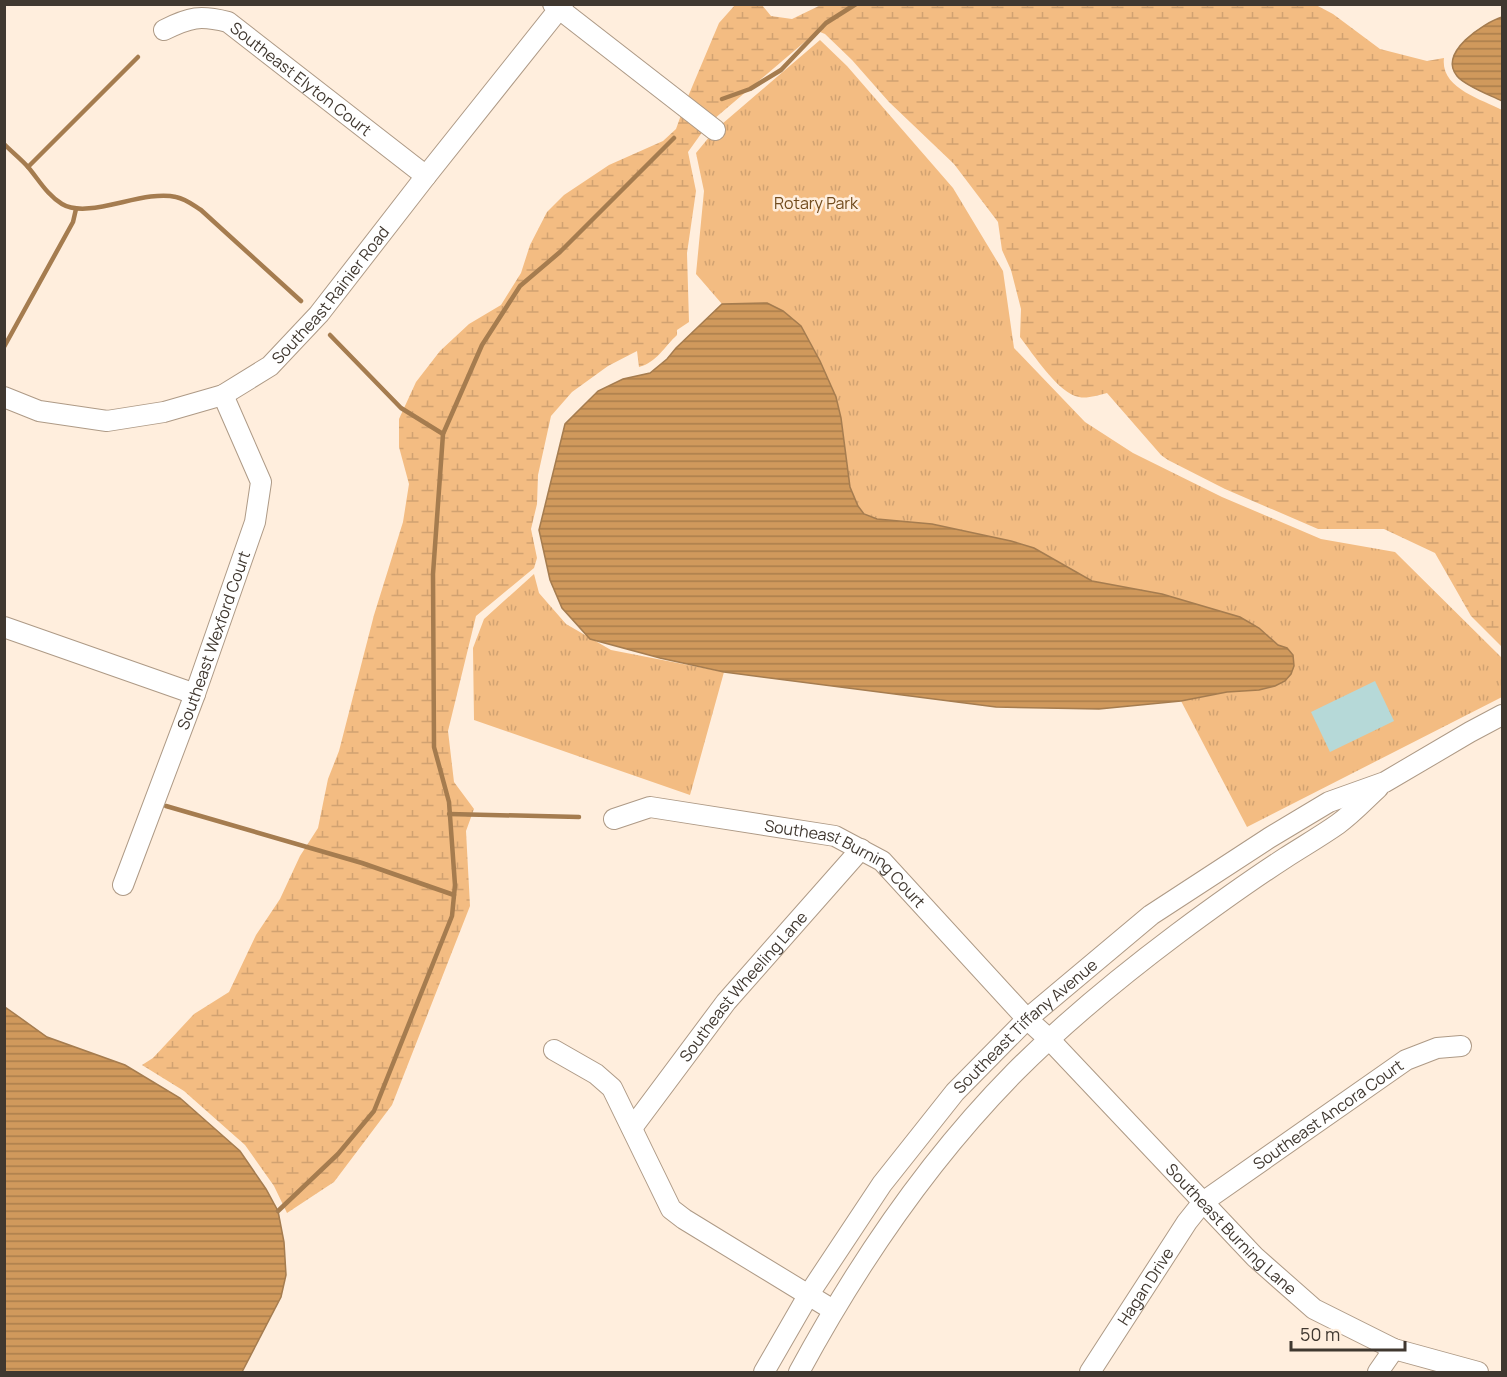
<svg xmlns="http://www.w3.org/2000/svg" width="1507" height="1377" font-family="Manrope,sans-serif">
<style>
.wetland{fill:url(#wetland-marsh)}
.park{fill:url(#park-tufts)}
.water{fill:url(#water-rules);stroke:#a57c4f;stroke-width:1.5}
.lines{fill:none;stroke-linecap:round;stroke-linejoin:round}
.stream{stroke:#a57c4f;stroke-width:4.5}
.building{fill:#b6d9d8}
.minor-casing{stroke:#ae9a86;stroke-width:22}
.minor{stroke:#fff;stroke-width:20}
.labels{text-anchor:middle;stroke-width:5;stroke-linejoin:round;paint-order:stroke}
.street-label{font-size:16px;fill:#403830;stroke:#fed}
.park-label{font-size:16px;fill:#714b1d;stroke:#fed}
</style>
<defs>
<pattern id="wetland-marsh" width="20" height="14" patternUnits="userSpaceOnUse" patternTransform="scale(1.5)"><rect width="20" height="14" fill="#f3bc82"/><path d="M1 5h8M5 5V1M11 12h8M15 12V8" fill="none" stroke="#d1a271"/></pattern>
<pattern id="park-tufts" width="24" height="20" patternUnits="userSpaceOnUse" patternTransform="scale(1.5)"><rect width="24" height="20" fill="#f3bc82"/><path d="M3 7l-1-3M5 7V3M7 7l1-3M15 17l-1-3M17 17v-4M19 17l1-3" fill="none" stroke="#d1a271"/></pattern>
<pattern id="water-rules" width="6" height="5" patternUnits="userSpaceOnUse" patternTransform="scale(1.5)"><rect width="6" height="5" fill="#d0995c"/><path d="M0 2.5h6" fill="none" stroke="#aa7e4c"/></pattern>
</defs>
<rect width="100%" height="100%" fill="#fed"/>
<g class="wetland">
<path d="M 823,4 L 1316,5 L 1333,14 L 1380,49 L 1427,61 L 1444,58 C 1440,88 1481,99 1502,110 L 1502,647 L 1471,616 L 1435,553 L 1384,529 L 1318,529 L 1225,489 L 1168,460 L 1161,455 L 1107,393 C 1098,395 1087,399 1079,397 C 1059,394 1033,354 1020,337 L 1021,309 L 1011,270 L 1002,250 L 998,222 L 954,164 L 889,102 L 852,60 L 825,34 L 820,32 L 814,34 L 714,119 L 687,99 L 719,23 L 735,5 L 762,5 L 771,16 L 792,19 Z"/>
<path d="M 681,115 L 703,131 L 688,152 L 696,191 L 687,253 L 689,322 L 677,330 L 677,335 C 665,346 656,363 639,367 L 637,351 L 608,366 L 572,392 L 551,416 L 538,475 L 537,504 L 531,529 L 537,558 L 534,568 L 476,616 L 448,731 L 454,782 L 474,809 L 466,831 L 470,906 L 392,1105 L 334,1182 L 287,1213 L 274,1186 L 245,1145 L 184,1091 L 142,1065 L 153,1058 L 194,1014 L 229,992 L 256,935 L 280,899 L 300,856 L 318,828 L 328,779 L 339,751 L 374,615 L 403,522 L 409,484 L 399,447 L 399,419 L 416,382 L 440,351 L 469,324 L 501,305 L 521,273 L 530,245 L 547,212 L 564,195 L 609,165 L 663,141 L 676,129 Z"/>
</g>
<g class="park">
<polygon points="820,40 847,66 953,188 1003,271 1014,348 1085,422 1133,453 1222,497 1321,539 1395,552 1502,658 1502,697 1247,827 1181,701 1227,692 1259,690 1287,648 1278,645 1259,628 1162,594 1092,581 1034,548 1011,541 932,524 877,519 864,514 858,506 850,487 841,418 820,361 801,326 783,311 767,303 722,304 696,274 704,191 696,153 715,130"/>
<polygon points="534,574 539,593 566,624 611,650 724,672 690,795 474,720 473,648 484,619"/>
</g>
<g class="water">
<path d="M 1502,17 L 1502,101 C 1490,95 1465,86 1457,76 C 1438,53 1483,23 1502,17 Z"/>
<polygon points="767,303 783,311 801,326 820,361 836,397 841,418 850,487 858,506 864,514 877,519 932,524 1011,541 1034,548 1092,581 1162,594 1240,617 1259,628 1278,645 1287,648 1293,655 1294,666 1291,674 1285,681 1275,686 1259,690 1227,692 1181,701 1099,709 996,707 724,672 660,658 590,639 562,608 550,580 539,530 565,424 598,391 623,379 650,373 667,359 676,348 722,304"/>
<polygon points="5,1007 47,1037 125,1065 180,1098 240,1151 266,1189 278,1211 284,1242 286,1275 281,1297 242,1372 5,1372"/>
</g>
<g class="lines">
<g class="stream">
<polyline points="722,99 750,89 781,70 826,23 856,4"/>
<path d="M 4,144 C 12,152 21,159 28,167 C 39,180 47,195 62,204 C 89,220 143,189 176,197 C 186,199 193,205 201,210 L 301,301"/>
<polyline points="28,167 138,57"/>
<polyline points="330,335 401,408 443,434"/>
<polyline points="4,347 73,222 76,209"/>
<polyline points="166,806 362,863 454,895"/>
<polyline points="449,814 579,817"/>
<polyline points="278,1211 338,1154 374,1111 452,916 455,885 449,802 434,747 433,574 443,434 482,345 520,286 560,252 674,138"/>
</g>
</g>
<polygon class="building" points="1375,681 1394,721 1330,752 1311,712"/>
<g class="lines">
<g class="minor-casing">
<g id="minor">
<polyline points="553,4 715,130"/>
<path id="s1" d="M 164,30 C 190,17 200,15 228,22 L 426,176"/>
<path id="s2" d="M 4,397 L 39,411 L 107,421 L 164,412 L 223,395 L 270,366 L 319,314 L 426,176 L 563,4"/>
<polyline points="4,627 195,694"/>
<path id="s3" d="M 614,819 L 650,807 L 835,836 L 882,861 L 1027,1019 L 1049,1039 L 1255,1257 L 1314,1309 L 1394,1349 L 1478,1372"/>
<path id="s4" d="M 123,885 L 195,694 L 255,522 L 261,482 L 223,395"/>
<polyline points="554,1050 596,1074 612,1088 671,1209 684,1219 833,1310"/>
<path id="s5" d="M 632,1128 L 726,1002 L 861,849"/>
<path id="s6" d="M 764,1372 L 809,1294 L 882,1184 L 955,1092 L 1027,1019 L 1151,915 L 1269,838 L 1329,802 L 1385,782 L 1470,732 L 1502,715"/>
<path d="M 799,1372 C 857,1265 929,1159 1015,1072 C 1065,1022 1121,976 1177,934 C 1212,908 1248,882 1285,858 C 1302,847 1321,836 1338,824 C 1352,814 1365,800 1378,788"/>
<path id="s7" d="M 1090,1372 L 1187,1222 L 1203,1202 L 1406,1060 L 1437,1048 L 1461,1046"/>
<polyline points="1378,1372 1394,1349"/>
</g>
</g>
<use href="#minor" class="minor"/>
</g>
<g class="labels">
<g class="street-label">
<text dy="6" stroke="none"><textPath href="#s1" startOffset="159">Southeast Elyton Court</textPath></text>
<text dy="6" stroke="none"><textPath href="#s2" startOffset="374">Southeast Rainier Road</textPath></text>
<text dy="6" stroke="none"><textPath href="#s4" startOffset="261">Southeast Wexford Court</textPath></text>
<text dy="6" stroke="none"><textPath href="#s3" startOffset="246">Southeast Burning Court</textPath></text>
<text dy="6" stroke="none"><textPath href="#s5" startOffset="180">Southeast Wheeling Lane</textPath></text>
<text dy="6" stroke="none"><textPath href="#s6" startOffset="436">Southeast Tiffany Avenue</textPath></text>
<text dy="6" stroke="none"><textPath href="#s7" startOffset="357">Southeast Ancora Court</textPath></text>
<text dy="6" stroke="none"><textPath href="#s3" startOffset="786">Southeast Burning Lane</textPath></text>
<text dy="6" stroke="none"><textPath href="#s7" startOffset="102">Hagan Drive</textPath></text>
</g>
<g class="park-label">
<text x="816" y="209">Rotary Park</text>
</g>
</g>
<rect width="1507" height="1377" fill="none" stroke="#403830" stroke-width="12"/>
<path d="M1291 1341v9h114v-9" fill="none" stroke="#403830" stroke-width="3"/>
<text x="1300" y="1341" font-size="18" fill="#403830" stroke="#ffeedd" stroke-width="4.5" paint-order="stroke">50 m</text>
</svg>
